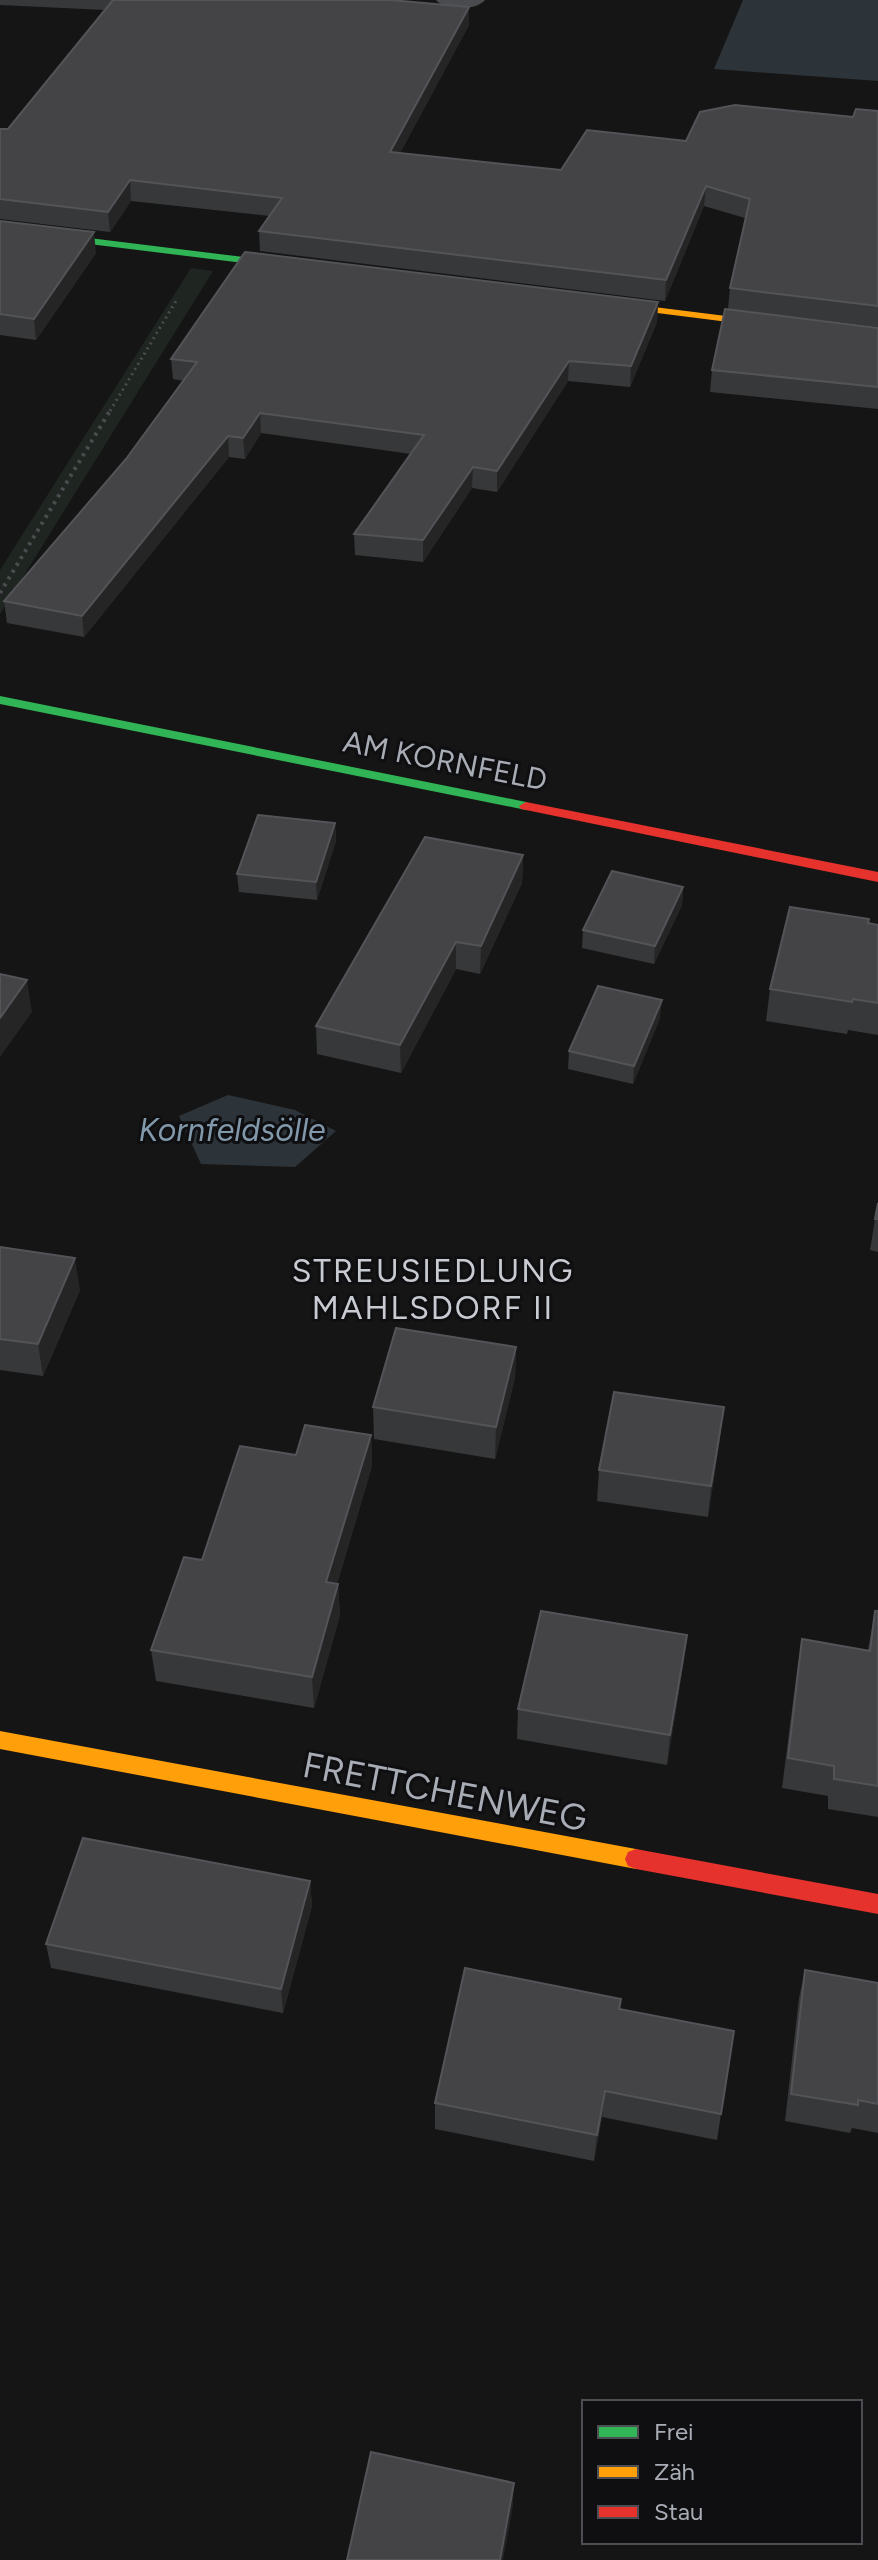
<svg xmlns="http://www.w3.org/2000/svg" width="878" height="2560" font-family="Figtree,sans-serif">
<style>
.green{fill:#1f2520}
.water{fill:#2d3439}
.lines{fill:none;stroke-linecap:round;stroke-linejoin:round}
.path-far1{stroke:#4b4c4f;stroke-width:3;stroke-dasharray:2 4;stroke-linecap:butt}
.path{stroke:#4b4c4f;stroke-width:4;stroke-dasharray:3 5;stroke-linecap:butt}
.street{fill:#4a4b4e;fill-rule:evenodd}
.fast{fill:#30b455;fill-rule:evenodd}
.slow{fill:#ff9f0a;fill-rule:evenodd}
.jam{fill:#e5322d;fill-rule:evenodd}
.wall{fill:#373839}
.shaded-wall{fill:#252525}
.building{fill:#444447;stroke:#535458;stroke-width:2}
.labels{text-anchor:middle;stroke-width:6;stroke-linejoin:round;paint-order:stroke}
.street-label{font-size:30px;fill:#a8acb5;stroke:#0f0f11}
.water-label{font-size:32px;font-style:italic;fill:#8299ac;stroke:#0f0f11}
.neighbourhood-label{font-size:32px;letter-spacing:2px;fill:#c8cbd1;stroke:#0f0f11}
.near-street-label{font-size:36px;fill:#a8acb5;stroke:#0f0f11}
</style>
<rect width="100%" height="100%" fill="#151515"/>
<polygon class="green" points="191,268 213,271 0,614 0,570"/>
<g class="water">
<polygon points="743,0 878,0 878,81 714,69"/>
<polygon points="228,1095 295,1110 336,1131 295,1167 201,1164 179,1116"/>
</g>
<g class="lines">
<polyline class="path-far1" points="110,411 176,301"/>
<polyline class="path" points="0,593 111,409"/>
<path class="street" d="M 436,0 L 485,0 C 476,11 445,11 436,0 Z"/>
<g class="fast">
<polygon points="0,227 300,264 306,267 300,270 0,233"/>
<polygon points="0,696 526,802 533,806 526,810 0,704"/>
</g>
<g class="slow">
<polygon points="598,300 878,335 878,341 594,305 592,303"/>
<polygon points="0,1731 636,1849 644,1852 647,1859 644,1866 636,1869 0,1749"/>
</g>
<g class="jam">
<polygon points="526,802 878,872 878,882 521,809 519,806"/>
<polygon points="636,1849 878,1894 878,1914 636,1869 628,1866 625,1859 628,1852"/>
</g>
</g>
<g class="wall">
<polygon points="0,0 391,0 469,7 469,25 400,153 561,170 686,141 853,117 878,111 878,327 728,309 730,288 745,218 704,206 665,301 260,251 259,231 269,216 131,201 110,232 0,219 0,129 8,129 105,10 0,5"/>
<polygon points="0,221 96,253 36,340 0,335"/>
<polygon points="658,302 657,322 630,387 568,381 497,492 472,488 423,562 355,555 354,534 411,454 261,433 245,459 229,457 84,637 7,623 4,601 126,459 184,381 173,379 171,359"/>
<polygon points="878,328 878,409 710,392 712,370"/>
<polygon points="335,823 336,841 317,900 239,892 237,874"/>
<polygon points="523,855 522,883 480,974 456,969 401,1073 317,1054 316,1026"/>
<polygon points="683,887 682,905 654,964 582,948 583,930"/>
<polygon points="868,923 878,925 878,1035 848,1030 847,1034 766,1021 770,989"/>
<polygon points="660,1018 633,1084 568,1069 569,1051"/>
<polygon points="878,1201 878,1252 870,1250"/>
<polygon points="0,1247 80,1290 43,1376 0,1370"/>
<polygon points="516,1347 515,1378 495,1459 374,1439 373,1407"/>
<polygon points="371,1435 372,1466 337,1584 338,1584 340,1615 314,1708 156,1681 151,1650 296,1455"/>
<polygon points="720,1438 708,1517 597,1501 599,1470"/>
<polygon points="875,1611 878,1611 878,1817 828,1809 828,1796 782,1788 797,1670 802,1639 868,1650"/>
<polygon points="687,1635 683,1666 667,1765 517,1739 518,1709"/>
<polygon points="310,1881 312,1906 283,2013 51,1968 46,1944"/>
<polygon points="805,1970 878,1983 878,2133 852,2128 850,2133 785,2121 799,1998"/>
<polygon points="621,1999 620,2010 721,2114 717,2140 602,2117 594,2161 435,2129 435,2103"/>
</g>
<g class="shaded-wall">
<polygon points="469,7 469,25 390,172 390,152"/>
<polygon points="130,180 131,201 110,232 108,212"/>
<polygon points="706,186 704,206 665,301 666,280"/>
<polygon points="94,232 96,253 36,340 34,319"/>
<polygon points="658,302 657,322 630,387 631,366"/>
<polygon points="569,361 568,381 497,492 497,471"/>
<polygon points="260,413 261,433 245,459 243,438"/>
<polygon points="228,436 229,457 84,637 82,616"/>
<polygon points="473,467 472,488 423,562 423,540"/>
<polygon points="335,823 336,841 317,900 316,882"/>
<polygon points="523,855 522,883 480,974 481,946"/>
<polygon points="683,887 682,905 654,964 655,946"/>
<polygon points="456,942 456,969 401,1073 400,1045"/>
<polygon points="27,980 32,1012 0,1057 0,1018"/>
<polygon points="662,1000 660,1018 633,1084 634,1066"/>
<polygon points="75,1258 80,1290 43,1376 38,1344"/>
<polygon points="516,1347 515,1378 495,1459 496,1427"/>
<polygon points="724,1407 720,1438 708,1517 711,1486"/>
<polygon points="371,1435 372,1466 328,1613 326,1582"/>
<polygon points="338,1584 340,1615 314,1708 312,1677"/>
<polygon points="687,1635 683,1666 667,1765 670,1735"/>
<polygon points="310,1881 312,1906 283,2013 281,1989"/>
<polygon points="605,2091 602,2117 594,2161 597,2135"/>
<polygon points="514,2483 513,2506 503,2560 500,2560"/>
</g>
<g class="building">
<polygon points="113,0 391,0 469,7 390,152 561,170 587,130 686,141 700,112 735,105 853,117 856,109 878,111 878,306 730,288 750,199 706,186 666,280 259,231 282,198 130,180 108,212 0,199 0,129 8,129"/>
<polygon points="0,221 94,232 34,319 0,314"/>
<polygon points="245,252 658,302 631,366 569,361 497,471 473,467 423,540 354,534 424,435 260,413 243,438 228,436 82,616 4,601 126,459 197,362 171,359"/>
<polygon points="725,309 878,328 878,387 712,370"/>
<polygon points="258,815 335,823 316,882 237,874"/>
<polygon points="425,837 523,855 481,946 456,942 400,1045 316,1026"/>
<polygon points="612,871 683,887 655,946 583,930"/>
<polygon points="790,907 869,919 868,923 878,925 878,1003 853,999 852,1002 770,989"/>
<polygon points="0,974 27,980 0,1018"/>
<polygon points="598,986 662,1000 634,1066 569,1051"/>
<polygon points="878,1203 878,1219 875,1219"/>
<polygon points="0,1247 75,1258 38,1344 0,1339"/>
<polygon points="396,1328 516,1347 496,1427 373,1407"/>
<polygon points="614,1392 724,1407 711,1486 599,1470"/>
<polygon points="305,1425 371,1435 326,1582 338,1584 312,1677 151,1650 184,1557 202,1560 240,1446 296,1455"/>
<polygon points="541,1611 687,1635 670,1735 518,1709"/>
<polygon points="875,1611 878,1611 878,1786 834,1779 834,1766 788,1758 802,1639 870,1651"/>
<polygon points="83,1838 310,1881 281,1989 46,1944"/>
<polygon points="465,1968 621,1999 619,2009 734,2031 721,2114 605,2091 597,2135 435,2103"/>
<polygon points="805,1970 878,1983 878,2104 858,2100 858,2105 791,2094"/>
<polygon points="371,2452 514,2483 500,2560 347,2560"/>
</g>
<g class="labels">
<g class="street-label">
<text transform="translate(445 761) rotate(11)" y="10">AM KORNFELD</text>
</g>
<g class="water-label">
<text x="232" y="1141">Kornfeldsölle</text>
</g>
<g class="neighbourhood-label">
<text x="433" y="1282">STREUSIEDLUNG<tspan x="433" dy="37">MAHLSDORF II</tspan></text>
</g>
<g class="near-street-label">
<text transform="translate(445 1791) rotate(11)" y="13">FRETTCHENWEG</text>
</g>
</g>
<rect x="582" y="2400" width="280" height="144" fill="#0f0f11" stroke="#4c4e53" stroke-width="2"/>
<rect x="598" y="2426" width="40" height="12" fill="#30b455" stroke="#4c4e53" stroke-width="2"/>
<text x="654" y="2440" font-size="24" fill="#a8acb5">Frei</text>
<rect x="598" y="2466" width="40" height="12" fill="#ff9f0a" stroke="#4c4e53" stroke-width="2"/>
<text x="654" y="2480" font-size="24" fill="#a8acb5">Zäh</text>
<rect x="598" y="2506" width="40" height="12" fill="#e5322d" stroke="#4c4e53" stroke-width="2"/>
<text x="654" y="2520" font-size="24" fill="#a8acb5">Stau</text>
</svg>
